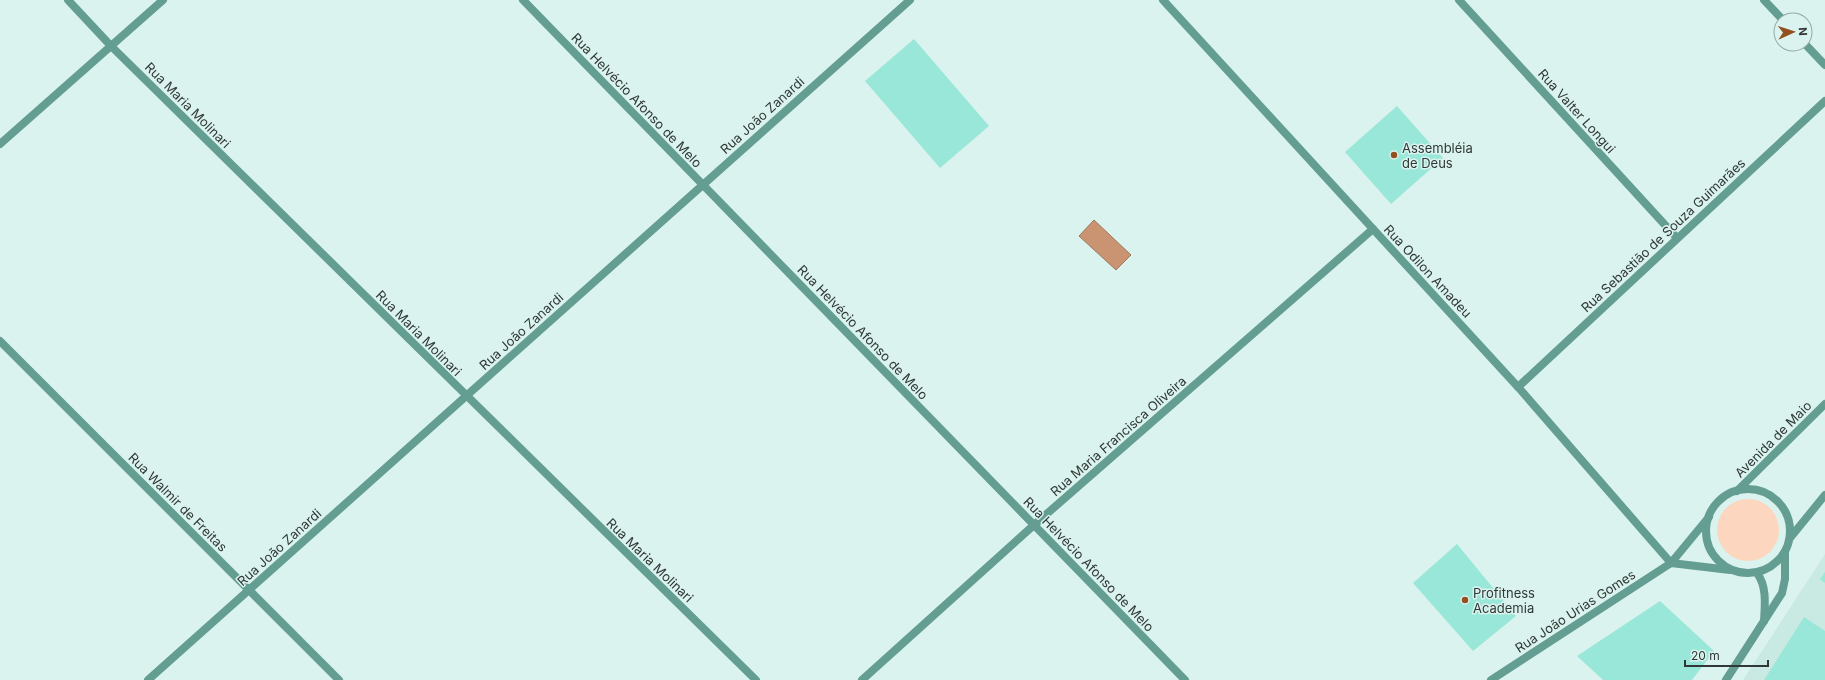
<svg xmlns="http://www.w3.org/2000/svg" width="1825" height="680" font-family="Inter,sans-serif">
<style>
.built{fill:#c9eae3}
.green{fill:#fdd6c0}
.water{fill:#ca9473;stroke:#9c7861}
.building{fill:#99e7d8}
.lines{fill:none;stroke-linecap:round;stroke-linejoin:round}
.minor{stroke:#649e93;stroke-width:8}
.tertiary{stroke:#649e93;stroke-width:8}
.poi-dot{fill:#924f20;stroke:#dbf3ee;stroke-width:1.5}
.labels{text-anchor:middle;stroke-width:3;stroke-linejoin:round;paint-order:stroke}
.street-label{font-size:13px;fill:#2f3836;stroke:#dbf3ee}
.poi-label{font-size:13px;fill:#2f3836;stroke:#dbf3ee;text-anchor:start}
</style>
<rect width="100%" height="100%" fill="#dbf3ee"/>
<polygon class="built" points="1825,554 1825,680 1743,680"/>
<circle class="green" cx="1748" cy="530" r="31"/>
<polygon class="water" points="1094,220 1131,255 1116,270 1079,236"/>
<g class="building">
<polygon points="914,39 989,126 940,168 865,81"/>
<polygon points="1397,106 1443,158 1391,204 1345,152"/>
<polygon points="1457,544 1516,616 1473,651 1413,583"/>
<polygon points="1825,572 1825,583 1820,579"/>
<polygon points="1660,601 1714,651 1692,680 1603,680 1577,656"/>
<polygon points="1804,617 1825,631 1825,680 1764,680"/>
</g>
<g class="lines">
<g class="minor">
<polyline points="68,0 111,46 756,680"/>
<polyline points="523,0 1185,680"/>
<polyline points="1459,0 1677,238"/>
<polyline points="1764,0 1783,20"/>
<polyline points="1805,44 1825,65"/>
<polyline points="0,144 163,0"/>
<polyline points="0,341 339,680"/>
<polyline points="1518,387 1825,101"/>
<polyline points="148,680 910,0"/>
<polyline points="862,680 1034,525 1373,229"/>
</g>
<g class="tertiary">
<polyline points="1163,0 1518,387 1671,563"/>
<circle cx="1748" cy="531" r="42"/>
<polyline points="1737,491 1825,404"/>
<polyline points="1790,538 1825,495"/>
<polyline points="1671,563 1730,570"/>
<path d="M 1757,573 C 1767,586 1765,605 1764,621"/>
<polyline points="1491,680 1671,563 1709,517"/>
<polyline points="1726,680 1782,593 1785,579 1785,552"/>
</g>
</g>
<g class="poi-dot">
<circle cx="1394" cy="155" r="4"/>
<circle cx="1465" cy="600" r="4"/>
</g>
<g class="labels">
<g class="street-label">
<text transform="translate(637 100) rotate(46)" y="5">Rua Helvécio Afonso de Melo</text>
<text transform="translate(188 105) rotate(45)" y="5">Rua Maria Molinari</text>
<text transform="translate(1577 111) rotate(48)" y="5">Rua Valter Longui</text>
<text transform="translate(762 115) rotate(-42)" y="5">Rua João Zanardi</text>
<text transform="translate(1663 235) rotate(-43)" y="5">Rua Sebastião de Souza Guimarães</text>
<text transform="translate(1428 271) rotate(47)" y="5">Rua Odilon Amadeu</text>
<text transform="translate(521 331) rotate(-42)" y="5">Rua João Zanardi</text>
<text transform="translate(863 332) rotate(46)" y="5">Rua Helvécio Afonso de Melo</text>
<text transform="translate(419 333) rotate(45)" y="5">Rua Maria Molinari</text>
<text transform="translate(1118 436) rotate(-41)" y="5">Rua Maria Francisca Oliveira</text>
<text transform="translate(1773 439) rotate(-45)" y="5">Avenida de Maio</text>
<text transform="translate(178 502) rotate(45)" y="5">Rua Walmir de Freitas</text>
<text transform="translate(279 547) rotate(-42)" y="5">Rua João Zanardi</text>
<text transform="translate(650 560) rotate(44)" y="5">Rua Maria Molinari</text>
<text transform="translate(1089 564) rotate(46)" y="5">Rua Helvécio Afonso de Melo</text>
<text transform="translate(1575 611) rotate(-33)" y="5">Rua João Urias Gomes</text>
</g>
<g class="poi-label">
<text x="1402" y="153">Assembléia<tspan x="1402" dy="15">de Deus</tspan></text>
<text x="1473" y="598">Profitness<tspan x="1473" dy="15">Academia</tspan></text>
</g>
</g>
<g transform="translate(1793 32) rotate(87)"><circle r="19" fill="#dbf3ee" stroke="#96a8a4"/>
<path d="M0-3L7 15L0 10L-7 15Z" fill="#924f20"/>
<text y="-6" font-size="11" font-weight="bold" text-anchor="middle" fill="#2f3836">N</text>
</g>
<path d="M1685 660v6h83v-6" fill="none" stroke="#2f3836" stroke-width="2"/>
<text x="1691" y="660" font-size="12" fill="#2f3836" stroke="#dbf3ee" stroke-width="3" paint-order="stroke">20 m</text>
</svg>
